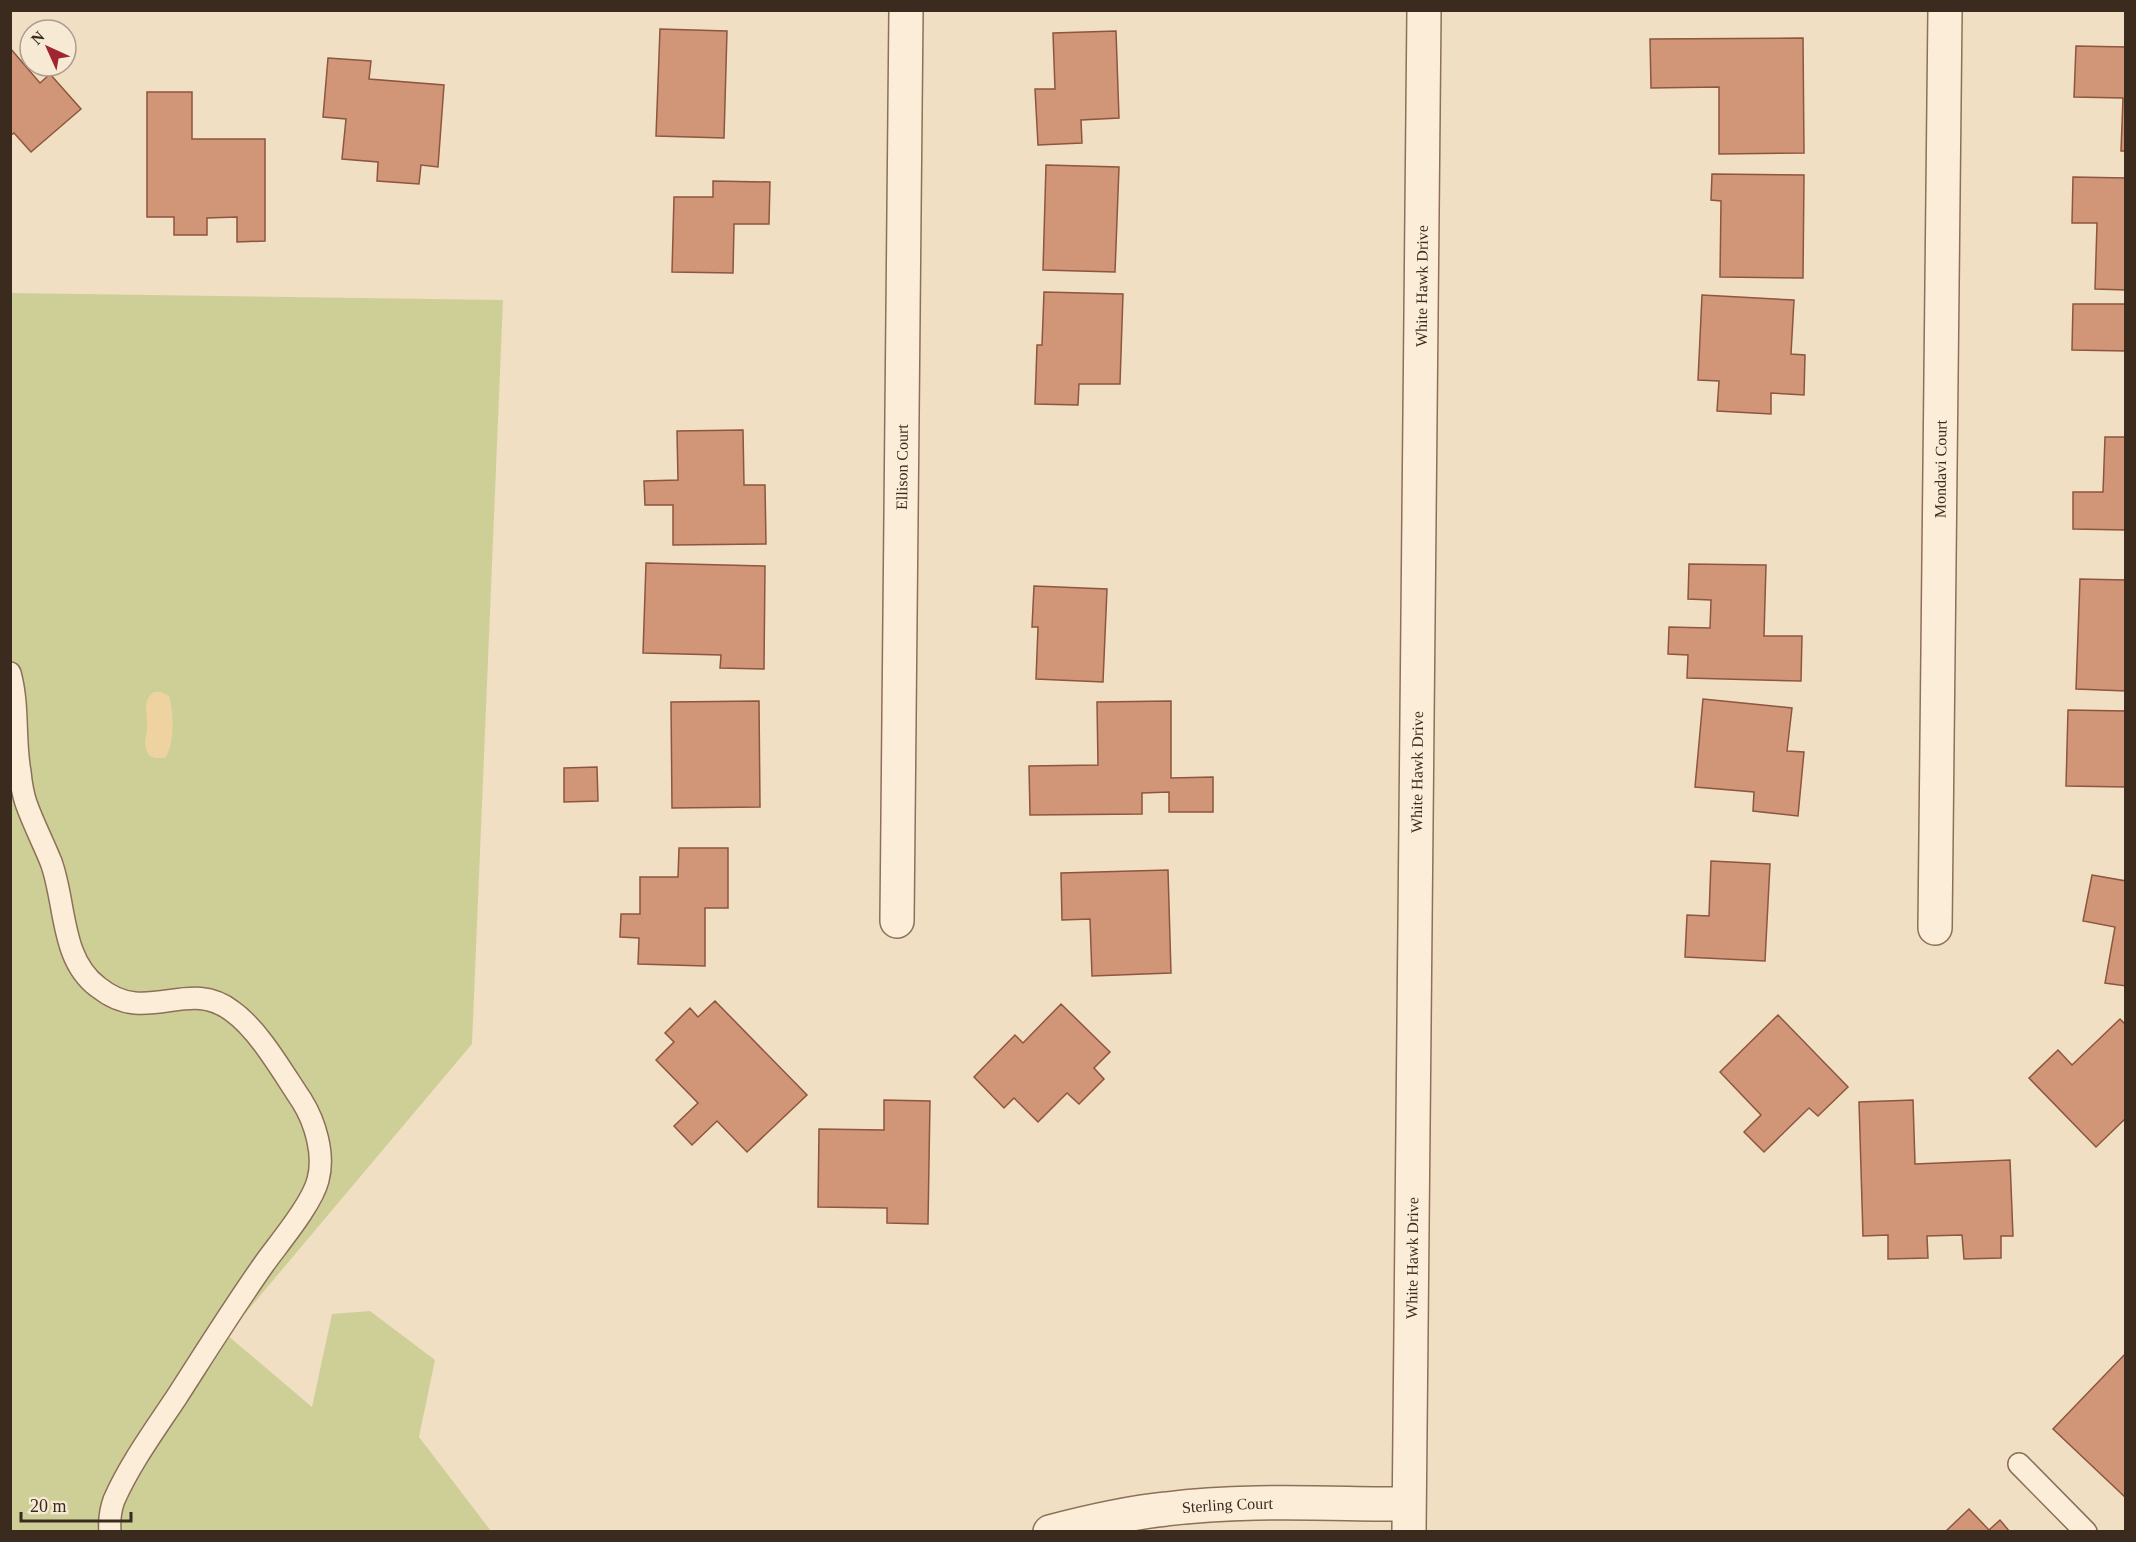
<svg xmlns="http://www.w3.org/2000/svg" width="2136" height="1542" font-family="Georgia,serif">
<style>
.green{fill:#cecf97}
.sand{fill:#eed2a0}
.building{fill:#d19578;stroke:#8d563e;stroke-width:1.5}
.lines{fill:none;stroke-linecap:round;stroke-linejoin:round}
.service-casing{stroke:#8c7059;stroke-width:24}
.minor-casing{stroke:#8c7059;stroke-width:36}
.service{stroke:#fbedd8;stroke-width:21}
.minor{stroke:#fbedd8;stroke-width:33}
.labels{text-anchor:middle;stroke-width:4.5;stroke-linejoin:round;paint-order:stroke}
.street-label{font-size:16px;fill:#3b2a1e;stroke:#f7ead4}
</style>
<rect width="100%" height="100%" fill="#f1dfc4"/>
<polygon class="green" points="11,293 503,300 472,1044 227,1335 312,1407 332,1314 370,1311 435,1360 419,1437 491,1531 11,1532"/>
<path class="sand" d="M 154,692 L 161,692 L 169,696 C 174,711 175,745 165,758 L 155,758 L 150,756 C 141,743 148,737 147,723 C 147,712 142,700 154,692 Z"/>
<g class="building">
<polygon points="660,29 727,31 724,138 656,136"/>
<polygon points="1116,31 1119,118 1081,120 1082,143 1038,145 1035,89 1055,89 1053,33"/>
<polygon points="1803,38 1804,153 1719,154 1719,87 1651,88 1650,39"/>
<polygon points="2076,46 2126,47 2126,151 2121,151 2123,98 2074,97"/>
<polygon points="10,48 40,83 50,74 81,109 31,152 14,133 10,136"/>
<polygon points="328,58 371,61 369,79 444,85 438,167 421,165 419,184 377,181 378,162 342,159 346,119 323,117"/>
<polygon points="147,92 192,92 192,139 265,139 265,241 237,242 237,217 207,218 207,235 174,235 174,217 147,217"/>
<polygon points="1046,165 1119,167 1115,272 1043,270"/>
<polygon points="1712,174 1804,175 1803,278 1720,277 1721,201 1711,200"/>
<polygon points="2073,177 2126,178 2126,290 2095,289 2097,223 2072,223"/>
<polygon points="713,181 770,182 769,224 734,224 733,273 672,272 674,197 713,197"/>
<polygon points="1044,292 1123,294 1120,384 1079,384 1078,405 1035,404 1037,345 1042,345"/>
<polygon points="1702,295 1794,300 1791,354 1805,355 1804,395 1771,393 1771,414 1717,411 1719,381 1698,380"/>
<polygon points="2073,304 2126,304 2126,351 2072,350"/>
<polygon points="743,430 744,485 765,485 766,544 673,545 673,505 645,505 644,481 678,480 677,431"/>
<polygon points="2105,437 2126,437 2126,530 2073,529 2073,492 2103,492"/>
<polygon points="646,563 765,566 764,669 720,668 721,655 643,653"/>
<polygon points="1689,564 1766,565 1764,636 1802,636 1801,681 1687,678 1688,655 1668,654 1669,627 1710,628 1711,600 1688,599"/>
<polygon points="2080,579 2126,580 2126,691 2076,689"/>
<polygon points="1034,586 1107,589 1103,682 1036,679 1038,627 1032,627"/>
<polygon points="1703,699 1792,708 1787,751 1804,752 1798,816 1753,811 1754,792 1695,787"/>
<polygon points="759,701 760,807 672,808 671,702"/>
<polygon points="1171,701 1171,778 1213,777 1213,812 1169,812 1169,792 1142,793 1142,814 1030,815 1029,766 1098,765 1097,702"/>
<polygon points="2068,710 2126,711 2126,787 2066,786"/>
<polygon points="597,767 598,801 564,802 564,768"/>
<polygon points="679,848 728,848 728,908 705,908 705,966 638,964 639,938 620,937 621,914 640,914 640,877 678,877"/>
<polygon points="1711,861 1770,864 1765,961 1685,957 1687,915 1709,916"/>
<polygon points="1168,870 1171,973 1092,976 1090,919 1062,920 1061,873"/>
<polygon points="2092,875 2126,881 2126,986 2105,983 2115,927 2083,921"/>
<polygon points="715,1001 807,1095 747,1152 717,1121 692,1145 674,1126 698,1103 656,1060 674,1042 665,1033 690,1008 698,1017"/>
<polygon points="1061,1004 1110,1052 1094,1068 1104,1079 1079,1104 1067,1093 1038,1122 1014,1098 1004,1108 974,1077 1015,1035 1023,1043"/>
<polygon points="1778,1015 1848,1087 1818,1116 1809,1108 1764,1152 1744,1132 1761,1115 1720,1072"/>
<polygon points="2120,1019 2126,1025 2126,1118 2096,1147 2029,1078 2058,1050 2072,1065"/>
<polygon points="884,1100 930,1101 928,1224 887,1223 887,1208 818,1207 819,1129 884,1130"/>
<polygon points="1913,1100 1915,1164 2010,1160 2013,1236 2001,1236 2001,1258 1964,1259 1962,1235 1927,1236 1928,1258 1888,1259 1888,1235 1863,1236 1859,1102"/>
<polygon points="2126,1353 2126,1498 2053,1429"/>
<polygon points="1969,1509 1989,1530 2000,1520 2010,1532 1945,1532"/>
</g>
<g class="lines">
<g class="service-casing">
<g id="service">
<path d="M 10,673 C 19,705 14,739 20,772 C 21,782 23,794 26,803 C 33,823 43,842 51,862 C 66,902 60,959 98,987 C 108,995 122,1002 135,1003 C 170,1006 199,986 232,1011 C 259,1030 283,1073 302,1101 C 315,1122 325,1154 318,1180 C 312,1204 279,1243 264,1264 C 233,1308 205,1353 176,1398 C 154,1431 130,1464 114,1500 C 110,1511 109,1520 110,1532"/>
<polyline points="2019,1464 2086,1532"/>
</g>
</g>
<g class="minor-casing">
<g id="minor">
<path id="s1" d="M 897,921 L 906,10"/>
<path id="s2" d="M 1935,928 L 1945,10"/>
<path id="s3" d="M 1050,1532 C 1088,1522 1127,1513 1166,1509 C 1246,1499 1328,1504 1408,1504"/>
<path id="s4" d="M 1409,1532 L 1424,10"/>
</g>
</g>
<use href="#service" class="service"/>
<use href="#minor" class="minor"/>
</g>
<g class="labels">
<g class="street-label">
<text dy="6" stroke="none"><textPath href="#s4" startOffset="1246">White Hawk Drive</textPath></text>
<text dy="6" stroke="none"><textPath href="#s1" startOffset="454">Ellison Court</textPath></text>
<text dy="6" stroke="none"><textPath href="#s2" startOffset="459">Mondavi Court</textPath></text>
<text dy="6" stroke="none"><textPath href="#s4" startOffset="760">White Hawk Drive</textPath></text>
<text dy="6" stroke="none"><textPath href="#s4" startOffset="274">White Hawk Drive</textPath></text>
<text dy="6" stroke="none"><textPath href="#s3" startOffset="180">Sterling Court</textPath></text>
</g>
</g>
<rect width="2136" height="1542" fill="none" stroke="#3b2a1e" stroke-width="24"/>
<g transform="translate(48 48) rotate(315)"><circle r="28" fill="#f7ead4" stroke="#ac9d8b" stroke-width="1.5"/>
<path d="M0-4.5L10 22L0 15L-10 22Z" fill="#9f2631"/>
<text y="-9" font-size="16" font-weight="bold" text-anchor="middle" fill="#3b2a1e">N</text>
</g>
<path d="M21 1512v9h110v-9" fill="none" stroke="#3b2a1e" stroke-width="3"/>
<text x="30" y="1512" font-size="18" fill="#3b2a1e" stroke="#f7ead4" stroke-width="4.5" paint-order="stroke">20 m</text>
</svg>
